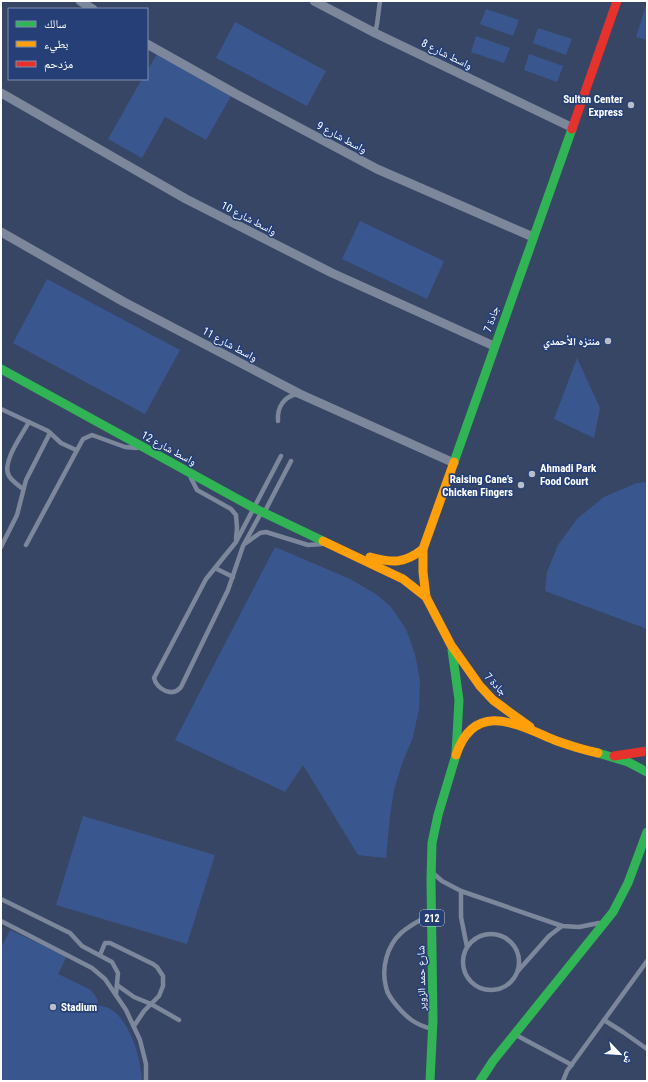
<svg xmlns="http://www.w3.org/2000/svg" width="648" height="1082" font-family="'Roboto Condensed','Noto Naskh Arabic',sans-serif">
<style>
.green{fill:#3a568e}
.lines{fill:none;stroke-linecap:round;stroke-linejoin:round}
.lane{stroke:#7c879c;stroke-width:4.5}
.street{stroke:#7c879c;stroke-width:9}
.fast{stroke:#30b455;stroke-width:9}
.slow{stroke:#ff9f0a;stroke-width:9}
.jam{stroke:#e5322d;stroke-width:9}
.poi-dot{fill:#b9bec9;stroke:#264077;stroke-width:1.5}
.labels{text-anchor:middle;stroke-width:3.5;stroke-linejoin:round;paint-order:stroke}
.shield{fill:#264077;stroke:#bec6d6;stroke-width:1}
.shield-label{font-size:10px;font-weight:bold;fill:#fff}
.street-label{font-size:11px;fill:#fff;stroke:#264077}
.poi-label{font-size:11px;font-weight:bold;fill:#fff;stroke:#264077;text-anchor:end}
</style>
<rect width="100%" height="100%" fill="#384665"/>
<g class="green">
<polygon points="647,2 647,40 636,37"/>
<polygon points="486,9 519,20 513,36 480,24"/>
<polygon points="235,22 326,71 307,106 216,58"/>
<polygon points="538,28 572,39 566,55 533,43"/>
<polygon points="476,36 510,48 504,63 471,52"/>
<polygon points="157,54 231,96 206,140 165,117 142,158 108,139 142,79 147,79 147,71"/>
<polygon points="529,54 563,66 557,82 524,70"/>
<polygon points="360,221 444,261 427,299 342,259"/>
<polygon points="47,279 180,350 145,414 13,343"/>
<polygon points="577,358 600,408 594,438 554,419"/>
<polygon points="647,482 647,629 545,591 547,572 558,545 577,519 604,497 637,483"/>
<polygon points="275,547 350,579 376,594 391,607 406,629 415,654 420,681 419,709 413,737 402,764 394,790 390,816 386,858 358,855 303,765 285,792 175,740"/>
<polygon points="83,816 215,855 187,944 56,905"/>
<path d="M 10,930 L 67,956 L 58,974 L 91,990 L 98,1000 L 97,1005 C 101,1006 108,1007 112,1010 C 131,1023 141,1059 142,1081 L 1,1081 L 1,948 Z"/>
</g>
<g class="lines">
<g class="lane">
<polyline points="375,33 377,24 380,1"/>
<polyline points="1,409 48,431 61,443 76,450"/>
<path d="M 278,421 C 277,407 284,396 298,394"/>
<polyline points="191,478 197,490 231,509 236,515 237,528 236,539"/>
<path d="M 23,489 C 18,485 12,481 9,476 C 1,463 22,435 29,422"/>
<path d="M 261,513 L 243,546 L 228,590 L 181,687 C 172,698 157,689 154,678 L 206,579 L 236,542 L 281,456"/>
<polyline points="264,513 291,461"/>
<polyline points="246,543 260,533 266,532 308,545 322,544"/>
<polyline points="26,545 83,439 92,435 125,447 137,448"/>
<polyline points="1,547 17,515 26,480 50,433"/>
<polyline points="215,568 233,577"/>
<polyline points="434,874 442,881 461,891 562,926 579,927 599,923"/>
<polyline points="461,891 461,917 467,947"/>
<polyline points="1,899 70,933 82,946 112,962 118,973 116,994"/>
<path d="M 430,915 C 420,920 410,925 401,933 C 387,946 381,968 386,987 C 387,994 392,1000 397,1006 C 407,1018 416,1025 432,1029"/>
<polyline points="1,921 92,968 105,979 126,1010 140,1040 146,1064 146,1081"/>
<circle cx="491" cy="962" r="28"/>
<polyline points="100,955 105,943 110,943 153,964 157,967 163,976 163,986 159,996 144,1011 134,1026"/>
<polyline points="518,971 549,936 562,926"/>
<polyline points="117,985 134,997 151,1004 179,1020"/>
<polyline points="604,1020 623,1032 647,1049"/>
<polyline points="516,1035 572,1065"/>
<polyline points="563,1081 567,1071 647,961"/>
</g>
<g class="street">
<polyline points="80,1 93,9"/>
<polyline points="314,1 375,33 571,127"/>
<polyline points="147,44 236,94 377,169 533,237"/>
<polyline points="1,93 186,199 332,273 494,346"/>
<polyline points="1,232 124,302 300,394 454,463"/>
</g>
<g class="fast">
<polyline points="1,369 254,508 323,541"/>
<polyline points="454,462 572,129"/>
<polyline points="452,650 459,700 456,753"/>
<polyline points="598,753 628,762 647,772"/>
<polyline points="430,1081 433,1020 431,880 432,843 438,815 456,755"/>
<polyline points="480,1081 493,1061 613,912 628,883 647,832"/>
</g>
<g class="slow">
<polyline points="454,462 423,549 423,572 426,597 451,645 480,686 493,700 530,727"/>
<polyline points="323,541 403,579 426,597"/>
<path d="M 370,557 C 393,563 404,564 423,549"/>
<path d="M 456,755 C 475,699 518,725 557,741 C 571,746 584,750 598,753"/>
</g>
<g class="jam">
<polyline points="572,129 617,1"/>
<polyline points="614,756 647,751"/>
</g>
</g>
<g class="poi-dot">
<circle cx="631" cy="105" r="4"/>
<circle cx="608" cy="341" r="4"/>
<circle cx="532" cy="474" r="4"/>
<circle cx="521" cy="485" r="4"/>
<circle cx="53" cy="1007" r="4"/>
</g>
<g class="labels">
<rect class="shield" x="420" y="910" width="24" height="16" rx="3"/>
<g class="shield-label">
<text x="432" y="922">212</text>
</g>
<g class="street-label">
<text transform="translate(447 54) rotate(26)" y="4">واسط شارع 8</text>
<text transform="translate(342 137) rotate(28)" y="4">واسط شارع 9</text>
<text transform="translate(249 218) rotate(27)" y="4">واسط شارع 10</text>
<text transform="translate(491 319) rotate(-71)" y="4">جادة 7</text>
<text transform="translate(230 344) rotate(28)" y="4">واسط شارع 11</text>
<text transform="translate(169 448) rotate(28)" y="4">واسط شارع 12</text>
<text transform="translate(496 684) rotate(46)" y="4">جادة 7</text>
<text transform="translate(421 978) rotate(-91)" y="4">شارع حمد الزوير</text>
</g>
<g class="poi-label">
<text x="623" y="103">Sultan Center<tspan x="623" dy="13">Express</tspan></text>
<text x="600" y="345">منتزه الأحمدي</text>
<text x="540" y="472" text-anchor="start">Ahmadi Park<tspan x="540" dy="13">Food Court</tspan></text>
<text x="513" y="483">Raising Cane’s<tspan x="513" dy="13">Chicken Fingers</tspan></text>
<text x="61" y="1011" text-anchor="start">Stadium</text>
</g>
</g>
<rect width="648" height="1082" fill="none" stroke="#ffffff" stroke-width="4"/>
<rect x="8" y="8" width="140" height="72" fill="#264077" stroke="#7d8cad"/>
<rect x="16" y="21" width="20" height="6" fill="#30b455" stroke="#7d8cad"/>
<text x="44" y="28" font-size="12" fill="#ffffff">سالك</text>
<rect x="16" y="41" width="20" height="6" fill="#ff9f0a" stroke="#7d8cad"/>
<text x="44" y="48" font-size="12" fill="#ffffff">بطيء</text>
<rect x="16" y="61" width="20" height="6" fill="#e5322d" stroke="#7d8cad"/>
<text x="44" y="68" font-size="12" fill="#ffffff">مزدحم</text>
<g transform="translate(620 1054) rotate(115)" stroke="#264077" stroke-width="3" paint-order="stroke">
<path d="M0-3L7 15L0 10L-7 15Z" fill="#ffffff"/>
<text y="-6" font-size="11" font-weight="bold" text-anchor="middle" fill="#ffffff">ش</text>
</g>
</svg>
